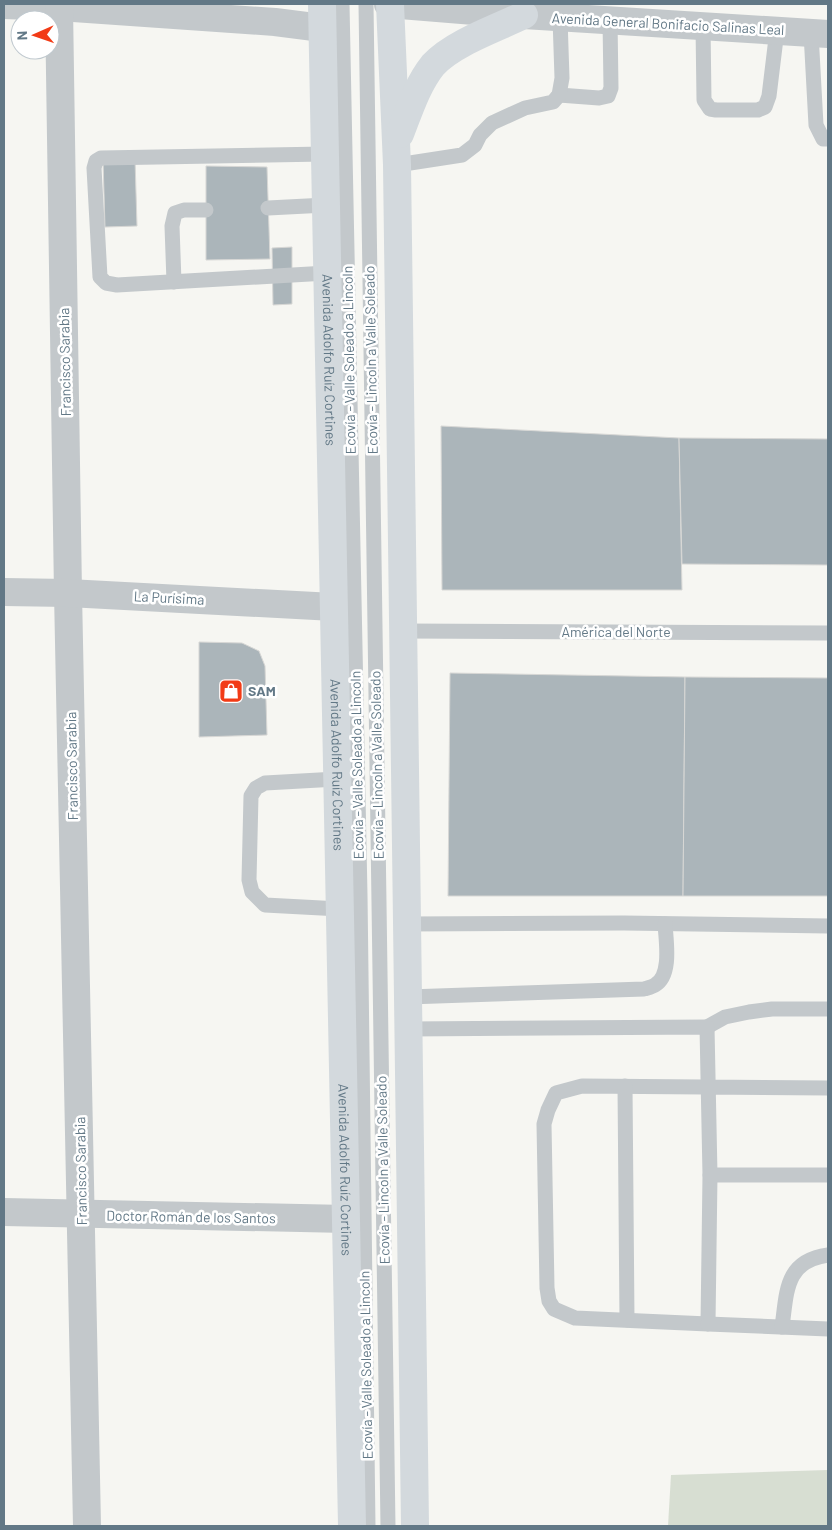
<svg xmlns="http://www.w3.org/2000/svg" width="832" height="1530" font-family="Barlow,sans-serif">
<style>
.green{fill:#d7ded2}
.building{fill:#abb5ba;stroke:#d7d7d5}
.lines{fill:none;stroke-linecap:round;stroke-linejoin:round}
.service{stroke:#c3c8cb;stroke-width:15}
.minor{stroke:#c3c8cb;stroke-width:28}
.tertiary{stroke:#c3c8cb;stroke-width:28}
.primary{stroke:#d3d9dd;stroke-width:28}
.labels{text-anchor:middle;stroke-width:5;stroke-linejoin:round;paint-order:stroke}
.street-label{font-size:14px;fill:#627886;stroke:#fff}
.poi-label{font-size:14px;font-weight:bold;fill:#627886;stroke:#fff;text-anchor:start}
</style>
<rect width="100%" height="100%" fill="#f6f6f2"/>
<polygon class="green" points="828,1470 828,1526 668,1526 671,1475"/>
<g class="building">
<polygon points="135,159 137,226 105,227 103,160"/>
<polygon points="206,166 267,167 270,259 206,260"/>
<polygon points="292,247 292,304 273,305 272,248"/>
<polygon points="441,426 679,438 682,590 442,590"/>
<polygon points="679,438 828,439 828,565 682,564"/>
<polygon points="199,642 242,643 259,651 265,666 267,735 199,737"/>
<polygon points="450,673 685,677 683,896 448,896"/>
<polygon points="685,677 828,678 828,896 683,896"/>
</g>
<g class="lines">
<g class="service">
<polyline points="342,4 360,895 368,1526"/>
<polyline points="366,4 388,1526"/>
<polyline points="703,26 704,100 710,109 716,110 758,110 765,107 769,96 777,30"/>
<polyline points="811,33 816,125 823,139 828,139"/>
<polyline points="559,95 599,98 608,96 611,88 610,20"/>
<polyline points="325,154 101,158 96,161 94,168 100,277 106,283 117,285 327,273"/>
<polyline points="397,165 462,155 475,145 480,135 492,123 525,108 553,102 559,95 562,78 560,18"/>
<polyline points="268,208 326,205"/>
<polyline points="174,282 172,226 175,213 184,210 206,210"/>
<polyline points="404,631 828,633"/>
<polyline points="337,779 265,783 256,788 251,796 249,880 252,892 265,905 340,909"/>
<polyline points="407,924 624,923 828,926"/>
<path d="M 408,997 L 644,989 C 647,988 652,987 655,985 C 672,975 666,941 665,924"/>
<polyline points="707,1027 725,1017 749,1012 772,1009 828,1009"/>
<polyline points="408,1029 707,1027 710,1175 708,1324 575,1318 554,1309 549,1301 547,1288 544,1124 548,1110 556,1093 582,1086 828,1088"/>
<polyline points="625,1086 627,1320"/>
<polyline points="710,1175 828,1175"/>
<polyline points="708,1324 828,1329"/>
<path d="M 782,1327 C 787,1291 785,1261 828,1255"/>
</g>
<g class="minor">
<polyline points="4,5 59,7 275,22 322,28"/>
<polyline points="59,7 68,593 87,1526"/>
<polyline points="4,592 68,593 334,607"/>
<polyline points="4,1212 347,1219"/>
</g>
<polyline class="tertiary" points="388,4 524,15 828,34"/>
<g class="primary">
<path id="s1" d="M 322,4 L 352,1526"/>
<polyline points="390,4 397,165 415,1526"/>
<path d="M 400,134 C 409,111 417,85 433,65 C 453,43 497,28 524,15"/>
</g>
</g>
<defs>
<g id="shop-square" transform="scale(1.25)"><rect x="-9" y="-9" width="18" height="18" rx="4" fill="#f23b16" stroke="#fff"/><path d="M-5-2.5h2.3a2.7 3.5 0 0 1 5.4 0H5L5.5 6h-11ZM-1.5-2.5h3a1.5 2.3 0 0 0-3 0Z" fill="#fff"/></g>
</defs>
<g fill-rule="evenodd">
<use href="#shop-square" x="231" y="691"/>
</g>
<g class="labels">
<g class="street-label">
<text transform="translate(668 24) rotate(3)" y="5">Avenida General Bonifacio Salinas Leal</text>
<text dy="5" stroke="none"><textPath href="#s1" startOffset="356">Avenida Adolfo Ruíz Cortines</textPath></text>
<text transform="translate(349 360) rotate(-91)" y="5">Ecovía - Valle Soleado a Lincoln</text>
<text transform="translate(371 360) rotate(-91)" y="5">Ecovía - Lincoln a Valle Soleado</text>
<text transform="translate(65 362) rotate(-91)" y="5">Francisco Sarabia</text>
<text transform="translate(169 598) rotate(3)" y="5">La Purísima</text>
<text x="616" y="637">América del Norte</text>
<text dy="5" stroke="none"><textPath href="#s1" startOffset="761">Avenida Adolfo Ruíz Cortines</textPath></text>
<text transform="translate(357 765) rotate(-91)" y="5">Ecovía - Valle Soleado a Lincoln</text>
<text transform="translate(377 765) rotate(-91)" y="5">Ecovía - Lincoln a Valle Soleado</text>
<text transform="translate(72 766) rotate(-91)" y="5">Francisco Sarabia</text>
<text dy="5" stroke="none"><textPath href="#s1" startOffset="1166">Avenida Adolfo Ruíz Cortines</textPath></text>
<text transform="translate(383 1170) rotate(-91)" y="5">Ecovía - Lincoln a Valle Soleado</text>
<text transform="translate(81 1171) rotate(-91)" y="5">Francisco Sarabia</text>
<text transform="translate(191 1217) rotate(1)" y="5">Doctor Román de los Santos</text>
<text transform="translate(366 1365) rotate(-91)" y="5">Ecovía - Valle Soleado a Lincoln</text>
</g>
<g class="poi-label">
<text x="248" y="696">SAM</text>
</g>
</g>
<rect width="832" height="1530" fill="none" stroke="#627886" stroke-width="10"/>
<g transform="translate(35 35) rotate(268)"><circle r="24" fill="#ffffff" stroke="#c0c9cf"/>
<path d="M0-4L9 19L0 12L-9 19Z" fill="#f23b16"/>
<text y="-8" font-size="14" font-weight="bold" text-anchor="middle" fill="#627886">N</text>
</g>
</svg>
